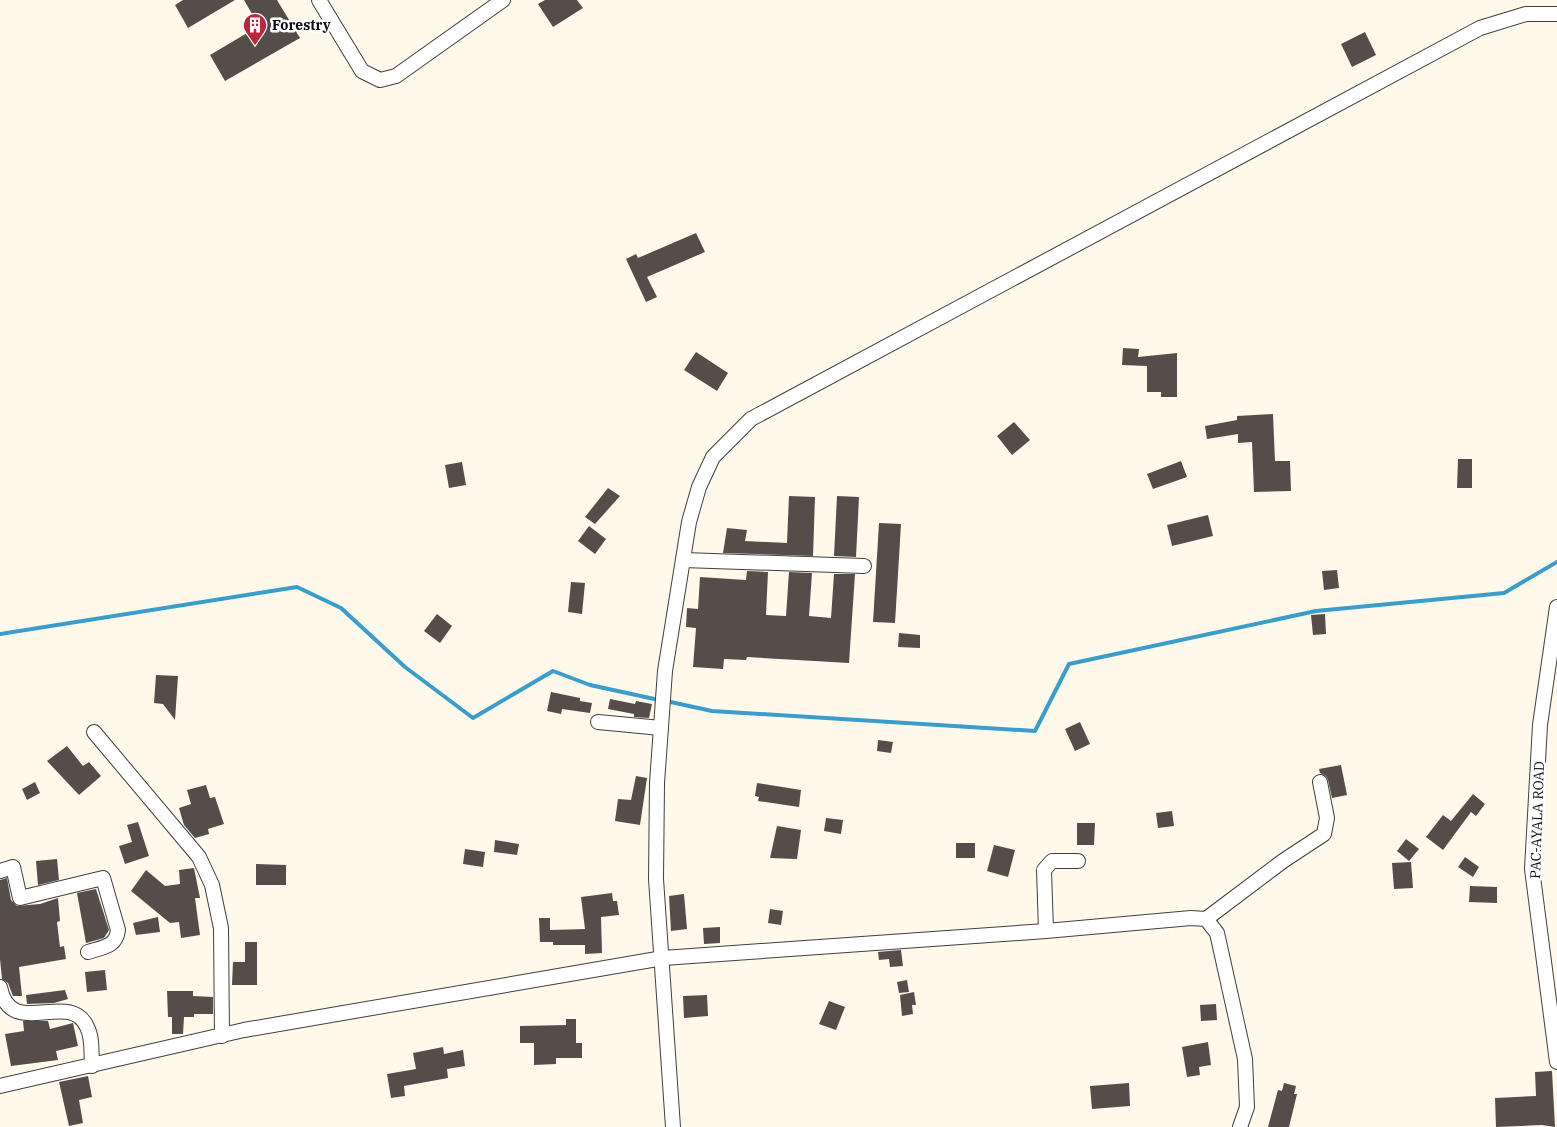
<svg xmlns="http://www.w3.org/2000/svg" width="1557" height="1127" font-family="'IBM Plex Serif',serif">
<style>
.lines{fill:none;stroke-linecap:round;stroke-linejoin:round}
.stream{stroke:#3a9dcb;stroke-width:4}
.building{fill:#554d49}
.minor-casing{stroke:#3f3f3f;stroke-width:16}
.minor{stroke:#fff;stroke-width:14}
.labels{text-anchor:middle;stroke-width:5;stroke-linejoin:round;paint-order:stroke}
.poi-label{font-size:14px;font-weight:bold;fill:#0c0c0c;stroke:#fff;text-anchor:start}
.street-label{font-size:14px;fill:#0c0c0c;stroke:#fff}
</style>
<rect width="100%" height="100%" fill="#fff9ec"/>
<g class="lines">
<g class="stream">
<polyline points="0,634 297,587 341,608 405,667 473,718 553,671 590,685 659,700"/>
<polyline points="666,701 712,711 1035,731 1069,664 1316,611 1504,593 1557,562"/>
</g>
</g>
<g class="building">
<polygon points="183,0 235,0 188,28 175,5"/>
<polygon points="244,0 277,0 300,38 225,81 210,55 259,26"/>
<polygon points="545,0 577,0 583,8 553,27 538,4"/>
<polygon points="1365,32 1376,55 1352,67 1341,44"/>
<polygon points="696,233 705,252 647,277 657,297 646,302 626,259 636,254 638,258"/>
<polygon points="1123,348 1139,349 1138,357 1177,353 1177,397 1161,397 1161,392 1147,392 1147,366 1122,365"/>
<polygon points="696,352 728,373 717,391 684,370"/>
<polygon points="1273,414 1275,461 1290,461 1291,491 1254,492 1252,442 1238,443 1238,434 1207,439 1205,426 1237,420 1237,416"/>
<polygon points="1014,422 1030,440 1012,455 997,436"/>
<polygon points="1458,459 1472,459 1472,488 1457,488"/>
<polygon points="1181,461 1187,477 1153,489 1147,474"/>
<polygon points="462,462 466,485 449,488 445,465"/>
<polygon points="608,488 620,496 595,524 585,517"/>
<polygon points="789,496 815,497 813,556 723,553 727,528 747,530 745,541 787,543"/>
<polygon points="837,496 859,497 856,557 834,556"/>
<polygon points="1208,515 1213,536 1172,546 1167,525"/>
<polygon points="879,523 901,524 895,623 873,622"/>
<polygon points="589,526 606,539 595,554 578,541"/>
<polygon points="1337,570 1339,588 1324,590 1322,571"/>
<polygon points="747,571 768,572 766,615 786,616 789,572 812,573 809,616 831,618 834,574 855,574 849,663 747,657 746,660 724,659 723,669 693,667 696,628 686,627 687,608 698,609 700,577 746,580"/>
<polygon points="571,582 585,583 582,614 568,612"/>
<polygon points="437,614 452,626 440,643 424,631"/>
<polygon points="1325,614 1326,634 1313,635 1311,615"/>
<polygon points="899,633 920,635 920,648 898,647"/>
<polygon points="156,675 178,676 175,720 163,704 154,703"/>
<polygon points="551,692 580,698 580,701 592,703 590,713 562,709 561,714 547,711"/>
<polygon points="610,699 635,704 636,701 652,704 649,718 634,717 634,714 608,709"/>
<polygon points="1080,722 1090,744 1075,751 1065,729"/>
<polygon points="878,740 893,742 891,753 877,751"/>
<polygon points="67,746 83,766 89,762 101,776 79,795 47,761"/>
<polygon points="1341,765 1347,795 1332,798 1328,780 1326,776 1320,773 1319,769"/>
<polygon points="636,776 647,778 640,825 615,821 618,799 631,800"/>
<polygon points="35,782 40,793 27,800 22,789"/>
<polygon points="757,783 801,790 799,807 758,801 759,797 755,796"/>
<polygon points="206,785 210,798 215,797 224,824 208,829 209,834 195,838 184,825 179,808 191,804 187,790"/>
<polygon points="1473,794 1485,804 1476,816 1471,812 1443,850 1426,837 1443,815 1451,821"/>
<polygon points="1172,811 1174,826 1158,828 1156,813"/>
<polygon points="826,818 843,820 841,834 824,831"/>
<polygon points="138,822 149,856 125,864 119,846 132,842 127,825"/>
<polygon points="1077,823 1095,823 1094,845 1077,845"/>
<polygon points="777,826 801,830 797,859 770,858"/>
<polygon points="1406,839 1419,849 1409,861 1397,851"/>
<polygon points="495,840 519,844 517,855 494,852"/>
<rect x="956" y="843" width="19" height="15"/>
<polygon points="994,845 1015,850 1008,877 987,871"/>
<polygon points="465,849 485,852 483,867 463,864"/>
<polygon points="1465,857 1479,867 1473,877 1458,867"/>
<polygon points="57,859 59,880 38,885 36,861"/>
<polygon points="1411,862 1413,888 1394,889 1392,863"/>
<polygon points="256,864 286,865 286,885 256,885"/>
<polygon points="194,868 200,898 195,898 200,935 181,938 179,922 170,923 131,891 146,870 165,886 180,884 179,870"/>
<polygon points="7,878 11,900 17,906 40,904 58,898 60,921 57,922 60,947 64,946 66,959 19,967 22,996 13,996 8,983 2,979 0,959 0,880"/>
<polygon points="1470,886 1497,887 1497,903 1469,902"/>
<polygon points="96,889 109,930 104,938 86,943 77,893"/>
<polygon points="612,893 613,901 617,901 619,915 601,917 602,953 585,954 585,945 553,945 553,942 540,942 539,918 550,918 550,930 585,929 581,897"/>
<polygon points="684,894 687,929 671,931 669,896"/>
<polygon points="770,909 783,911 781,925 768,923"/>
<polygon points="158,917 160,932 136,935 133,923"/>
<polygon points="720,927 720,943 704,944 703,928"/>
<polygon points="245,942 257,942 257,985 232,985 233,962 245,962"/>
<polygon points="901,950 903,966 890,967 889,959 879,960 878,952"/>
<polygon points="105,970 107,990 87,992 85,972"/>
<polygon points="907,980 909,992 899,993 897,982"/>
<polygon points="65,990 68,999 54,1003 27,1004 26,995"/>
<polygon points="167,991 193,991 193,996 213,997 213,1014 194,1014 194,1017 184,1017 183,1034 172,1034 172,1017 168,1017"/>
<polygon points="914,992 916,1005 912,1005 913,1014 902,1016 900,995"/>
<polygon points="707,995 708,1016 684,1018 683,996"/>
<polygon points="829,1001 845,1007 836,1030 819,1024"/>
<polygon points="1216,1004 1217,1020 1201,1021 1200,1005"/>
<polygon points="566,1019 576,1019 576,1043 582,1043 582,1058 556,1058 556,1064 534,1065 534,1043 520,1043 520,1026 566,1025"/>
<polygon points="23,1021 48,1021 50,1029 73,1023 78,1046 56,1051 58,1060 11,1066 5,1034 24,1031"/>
<polygon points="1208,1042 1211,1065 1199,1067 1200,1075 1187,1077 1182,1047"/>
<polygon points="443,1047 444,1054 463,1050 465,1066 447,1069 448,1078 404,1086 405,1096 391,1098 387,1074 416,1069 413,1053"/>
<polygon points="1552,1071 1555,1127 1542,1125 1496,1127 1495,1098 1536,1096 1535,1072"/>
<polygon points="88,1076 92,1097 79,1100 83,1123 69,1126 59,1082"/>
<polygon points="1129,1083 1130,1106 1092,1109 1090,1086"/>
<polygon points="1284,1083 1296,1086 1294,1094 1297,1094 1289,1127 1268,1127 1278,1090 1282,1091"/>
</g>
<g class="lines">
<g class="minor-casing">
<g id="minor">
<polyline points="319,0 362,71 380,80 396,76 503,0"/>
<polyline points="683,560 864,566"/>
<polyline points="1557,607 1540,725 1532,869 1557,1062"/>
<polyline points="598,722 661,728"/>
<polyline points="94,732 199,857 212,885 221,928 222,1036"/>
<path d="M 0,871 L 13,867 L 20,898 L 103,878 L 118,930 C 116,947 103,947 88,952"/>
<polyline points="1206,919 1283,861 1324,834 1327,818 1320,782"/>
<polyline points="1046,931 1044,870 1052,861 1078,861"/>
<path d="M 0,987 C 10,1041 70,988 87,1027 C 93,1038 91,1054 92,1066"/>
<polyline points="0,1086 244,1030 663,958 1046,931 1191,918 1206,919 1217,933 1245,1059 1247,1107 1240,1127"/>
<polyline points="673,1127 656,879 657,783 665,671 689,522 699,487 713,457 751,419 1480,28 1526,14 1557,14"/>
</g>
</g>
<use href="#minor" class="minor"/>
</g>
<defs>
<g id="building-pin" transform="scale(1.25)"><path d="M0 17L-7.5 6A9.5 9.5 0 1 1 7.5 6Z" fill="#ba273a" stroke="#fff"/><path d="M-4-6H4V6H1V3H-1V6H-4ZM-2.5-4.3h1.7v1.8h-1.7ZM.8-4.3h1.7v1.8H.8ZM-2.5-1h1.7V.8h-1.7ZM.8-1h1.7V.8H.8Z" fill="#fff"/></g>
</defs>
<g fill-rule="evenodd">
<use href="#building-pin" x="255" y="25"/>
</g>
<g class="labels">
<g class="poi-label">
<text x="272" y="30">Forestry</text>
</g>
<g class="street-label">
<text transform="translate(1537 820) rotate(-88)" y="5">PAC-AYALA ROAD</text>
</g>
</g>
</svg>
